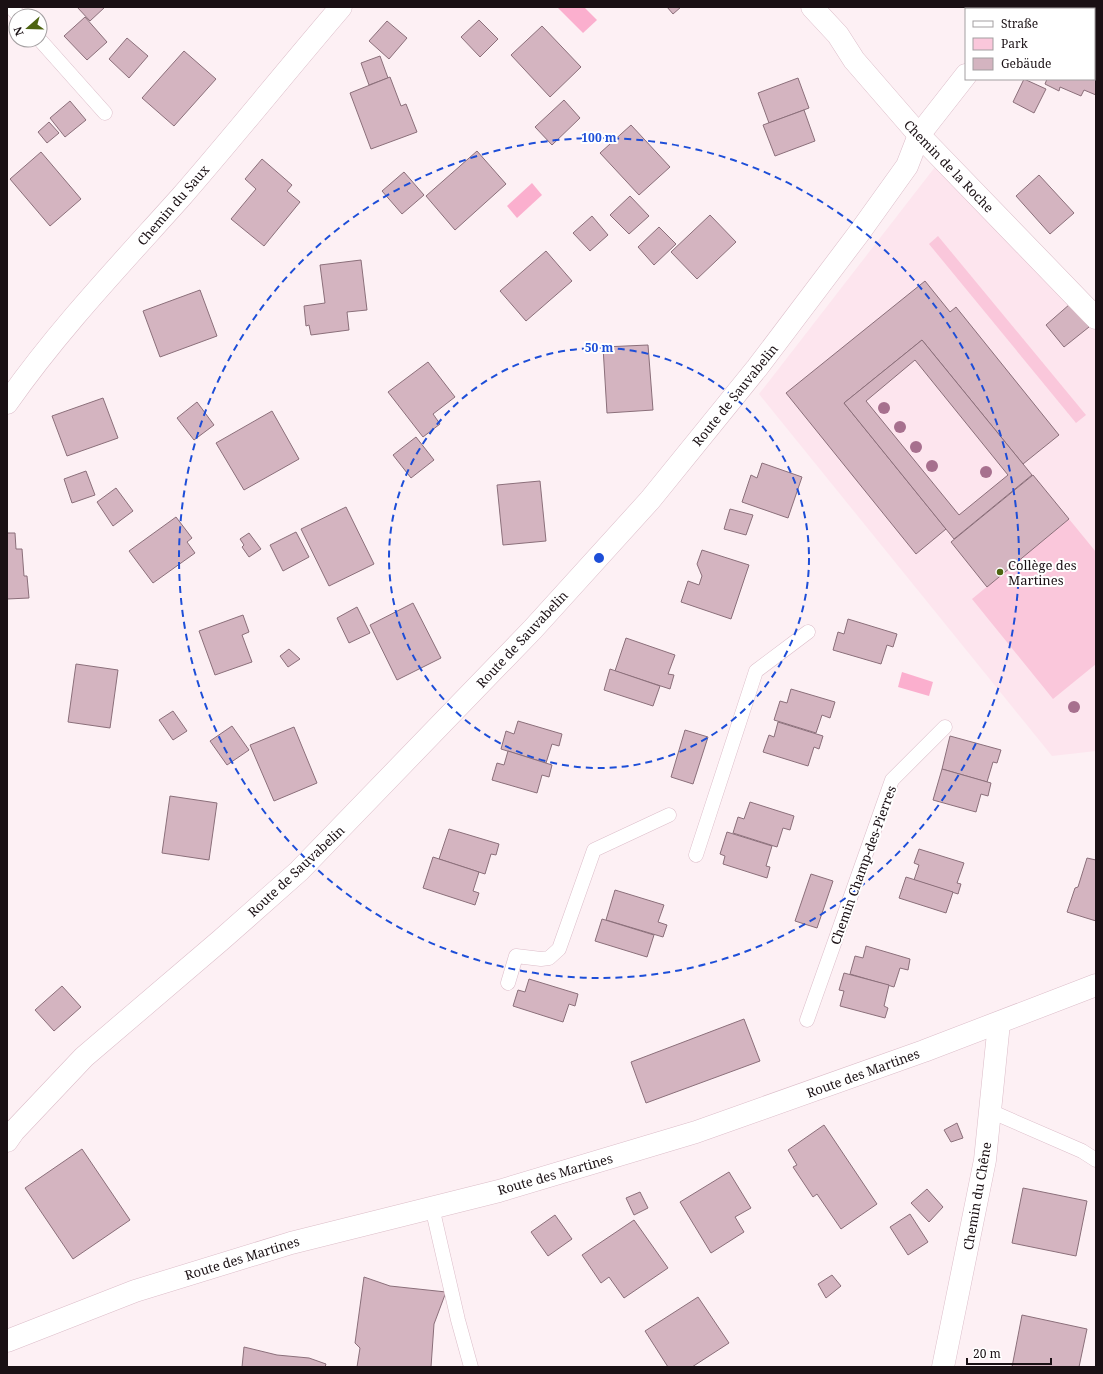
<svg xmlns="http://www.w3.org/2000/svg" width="1103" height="1374" font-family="'Noto Serif',serif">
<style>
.built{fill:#fde5ee}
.green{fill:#fac7db}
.water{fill:#fbafce}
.building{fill:#d4b4c0;stroke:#8b6f7a;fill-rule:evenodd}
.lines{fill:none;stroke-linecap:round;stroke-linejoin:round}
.service-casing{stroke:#dcbdc9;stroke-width:15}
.minor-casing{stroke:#dcbdc9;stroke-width:23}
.service{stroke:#fff;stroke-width:14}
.minor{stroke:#fff;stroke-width:22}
.tree{fill:#a7708e}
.ring{fill:none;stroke:#1d4ed8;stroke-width:2;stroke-dasharray:7 5}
.poi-dot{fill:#4d6410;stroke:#fff;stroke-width:1.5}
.labels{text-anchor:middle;stroke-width:4;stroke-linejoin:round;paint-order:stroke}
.street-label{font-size:13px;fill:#1a1014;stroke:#fff}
.poi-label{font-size:13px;fill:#1a1014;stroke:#fff;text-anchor:start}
.centre{fill:#1d4ed8;stroke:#fff;stroke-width:2}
.ring-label{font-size:12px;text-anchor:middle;font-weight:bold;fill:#1d4ed8;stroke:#fff;stroke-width:4;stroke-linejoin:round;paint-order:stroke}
</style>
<rect width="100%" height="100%" fill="#fdf0f4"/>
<polygon class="built" points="935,167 1061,291 1096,330 1096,751 1052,756 759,394"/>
<g class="green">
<polygon points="938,236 1086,415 1076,423 929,244"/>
<polygon points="1069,519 1096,552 1096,664 1053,699 972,599"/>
</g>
<g class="water">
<polygon points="557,7 584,7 597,20 583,33"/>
<polygon points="532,183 542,195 517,218 507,206"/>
<polygon points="902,672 933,682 929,696 898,687"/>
</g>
<g class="building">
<polygon points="77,7 105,7 90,21"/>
<polygon points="667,7 681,7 673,14"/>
<polygon points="1076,7 1096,7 1096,95 1084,90 1081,96 1060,87 1059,91 1045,84 1047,79 1094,79 1094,9 1076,9"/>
<polygon points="85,17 107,42 87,60 64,36"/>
<polygon points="479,20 498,39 480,57 461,37"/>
<polygon points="387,21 407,38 389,59 369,41"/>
<polygon points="542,26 581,67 550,97 511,55"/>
<polygon points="127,38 148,56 129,78 109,59"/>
<polygon points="184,51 216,79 174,126 142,98"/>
<polygon points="380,56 388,78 369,85 361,63"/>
<polygon points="390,77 401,106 406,104 417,132 371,149 350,93"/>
<polygon points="798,78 809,108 769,123 758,93"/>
<polygon points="1024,79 1046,89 1034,113 1013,102"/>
<polygon points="564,100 580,118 552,145 535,127"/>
<polygon points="70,101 86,120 65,137 50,118"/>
<polygon points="804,110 815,141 775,156 763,125"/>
<polygon points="49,122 59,133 47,143 38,132"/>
<polygon points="631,125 670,167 639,195 600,153"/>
<polygon points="477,151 506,184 455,230 426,196"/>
<polygon points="41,152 81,199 50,226 10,179"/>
<polygon points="262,159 292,185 287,191 300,202 264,246 231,219 256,189 245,179"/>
<polygon points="404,172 424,195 402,214 382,191"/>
<polygon points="1039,175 1074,213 1050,234 1016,196"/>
<polygon points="630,196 649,216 629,234 610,215"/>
<polygon points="710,215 736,242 697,279 671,252"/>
<polygon points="592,216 608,235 590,251 573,233"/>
<polygon points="659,227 676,244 654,265 638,247"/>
<polygon points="546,251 572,281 526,321 500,291"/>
<polygon points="361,260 367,310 347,312 349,330 311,335 309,325 306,326 304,306 325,303 320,265"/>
<polygon points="925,281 950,312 956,307 1059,435 1023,464 922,340 844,403 946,529 916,554 786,393"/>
<polygon points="200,290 217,336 160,357 143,311"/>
<polygon points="1070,304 1089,327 1064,347 1046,325"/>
<path d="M 922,340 L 1032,475 L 954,539 L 844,403 ZM 915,360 L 1008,475 L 959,515 L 866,401 Z"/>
<polygon points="648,345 653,410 607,413 603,347"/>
<polygon points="428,362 455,397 433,414 440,424 423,437 388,392"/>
<polygon points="103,398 118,438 67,456 52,416"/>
<polygon points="197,402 214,425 194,440 177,418"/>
<polygon points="272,411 299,459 244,490 216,443"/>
<polygon points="416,437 434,460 411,478 393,455"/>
<polygon points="762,463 802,477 788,518 742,502 751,475 757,478"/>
<polygon points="86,471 95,495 72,503 64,479"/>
<polygon points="1033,475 1069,519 987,587 951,542"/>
<polygon points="540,481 546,541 503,545 497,485"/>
<polygon points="116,488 133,511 113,526 97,502"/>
<polygon points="346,507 374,564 329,586 301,529"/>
<polygon points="730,509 753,515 746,535 724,529"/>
<polygon points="176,517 192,538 187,542 195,553 153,583 129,551"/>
<polygon points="296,532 309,557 283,571 270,545"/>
<polygon points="7,533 15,533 16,549 22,549 24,576 27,576 29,598 7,599"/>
<polygon points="249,533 261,549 249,557 242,547 244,545 240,539"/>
<polygon points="702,550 749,565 731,619 681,602 688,581 699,585 702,576 697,564"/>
<polygon points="413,603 441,658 397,680 370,625"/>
<polygon points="357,607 370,633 349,643 337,618"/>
<polygon points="243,615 249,632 242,635 252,662 215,675 199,631"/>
<polygon points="848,619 897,634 893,647 887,645 881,664 833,650 838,632 844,634"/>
<polygon points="626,638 675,655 668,674 674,675 670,689 615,671"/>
<polygon points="289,649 300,659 288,667 280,656"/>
<polygon points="76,664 118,670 110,728 68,722"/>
<polygon points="610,669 660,686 653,706 604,690"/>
<polygon points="791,689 835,702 830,718 822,715 816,733 774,720 780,701 787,703"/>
<polygon points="173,711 187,731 173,740 159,720"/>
<polygon points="518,721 562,734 559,746 552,744 546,763 501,749 506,731 514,734"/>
<polygon points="778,722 823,736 819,749 814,747 808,766 763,752 769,735 774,737"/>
<polygon points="232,726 249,750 227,765 210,741"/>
<polygon points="294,727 317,783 274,801 250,745"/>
<polygon points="685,730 708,737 693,784 671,777"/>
<polygon points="950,736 1001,750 997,763 993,762 987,782 942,769"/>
<polygon points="508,751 552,765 549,777 542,775 537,793 492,780 497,763 504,765"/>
<polygon points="942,769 991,783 988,796 981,794 976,812 933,800"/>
<polygon points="170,796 217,803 209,860 162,853"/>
<polygon points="750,802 794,816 790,830 783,828 777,847 733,833 738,817 744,819"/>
<polygon points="449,829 499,844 496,855 491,854 485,874 439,859"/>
<polygon points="727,832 772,846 766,866 770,867 767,878 723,864 725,856 720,854"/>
<polygon points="919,849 964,863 957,883 961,884 958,894 914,880 919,865 914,863"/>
<polygon points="433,857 479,872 473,891 479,893 475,905 423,888"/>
<polygon points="1087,858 1096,860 1096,921 1067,912 1075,888 1078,887"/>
<polygon points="811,874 833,881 817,928 795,921"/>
<polygon points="906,877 953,892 946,913 899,898"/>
<polygon points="615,890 664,905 658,922 667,925 663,937 606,920"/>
<polygon points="602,919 654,935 647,957 595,941"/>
<polygon points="866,946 910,959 908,970 900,968 894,987 850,974 855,956 863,958"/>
<polygon points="844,973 889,985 884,1006 888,1008 885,1018 840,1006 844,991 839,990"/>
<polygon points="529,979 578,994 575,1006 569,1004 563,1022 513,1006 518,990 525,992"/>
<polygon points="62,986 81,1007 54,1031 35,1010"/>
<polygon points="744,1019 760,1061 646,1103 631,1062"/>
<polygon points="957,1123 963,1138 951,1142 944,1130"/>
<polygon points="824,1125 877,1204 841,1229 817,1194 813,1197 793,1167 797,1165 788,1150"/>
<polygon points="82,1149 130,1220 73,1259 25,1188"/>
<polygon points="729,1172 751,1208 735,1217 744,1232 711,1253 680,1202"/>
<polygon points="1023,1188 1087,1201 1076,1256 1012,1243"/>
<polygon points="927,1189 943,1207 929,1222 911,1203"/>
<polygon points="640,1192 648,1208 634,1215 626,1198"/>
<polygon points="910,1214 928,1242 908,1255 890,1227"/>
<polygon points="555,1215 572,1239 548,1256 531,1232"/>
<polygon points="634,1220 668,1268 624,1298 609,1277 601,1283 582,1255"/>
<polygon points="832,1275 841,1286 826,1298 818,1284"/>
<polygon points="364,1277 390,1286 446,1292 434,1324 431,1367 357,1367 360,1348 355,1343"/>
<polygon points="698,1297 729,1343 692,1367 668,1367 645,1331"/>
<polygon points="1022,1315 1087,1329 1079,1367 1012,1367"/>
<polygon points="244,1347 277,1355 309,1358 326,1364 325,1367 242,1367"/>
</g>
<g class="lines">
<g class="service-casing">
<g id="service">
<polyline points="11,7 19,16"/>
<polyline points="40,40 105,113"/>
<polyline points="696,855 756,671 808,632"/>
<polyline points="508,983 516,956 541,959 549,958 559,949 594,850 669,815"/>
<polyline points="807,1020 892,780 945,727"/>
<polyline points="990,1111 1082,1151 1096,1160"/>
<polyline points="432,1207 458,1320 471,1367"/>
</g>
</g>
<g class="minor-casing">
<g id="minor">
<polyline points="812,7 838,35 854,60 919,135 1096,318"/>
<polyline points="1019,9 1020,7"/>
<path d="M 7,403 C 58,330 121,264 181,197 C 235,135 287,70 341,7"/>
<polyline points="7,1141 14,1131 84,1057 221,940 299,871 533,629 650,500 757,368 859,233 907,166 919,135 966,75"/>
<polyline points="7,1341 135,1291 291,1243 499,1191 696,1132 924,1051 1096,985"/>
<polyline points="943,1367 985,1160 999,1023"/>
</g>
</g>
<use href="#service" class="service"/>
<use href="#minor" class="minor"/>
</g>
<g class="tree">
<circle cx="884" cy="408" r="6"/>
<circle cx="900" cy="427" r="6"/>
<circle cx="916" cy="447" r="6"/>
<circle cx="932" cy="466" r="6"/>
<circle cx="986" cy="472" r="6"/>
<circle cx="1074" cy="707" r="6"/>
</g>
<g class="ring">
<circle cx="599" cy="558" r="210"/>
<circle cx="599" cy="558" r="420"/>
</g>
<circle class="poi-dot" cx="1000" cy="572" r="4"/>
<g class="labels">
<g class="street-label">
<text transform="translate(949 166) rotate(46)" y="5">Chemin de la Roche</text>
<text transform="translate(173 205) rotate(-49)" y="5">Chemin du Saux</text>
<text transform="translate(735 395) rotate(-51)" y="5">Route de Sauvabelin</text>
<text transform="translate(522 639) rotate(-47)" y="5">Route de Sauvabelin</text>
<text transform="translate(863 865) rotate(-70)" y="5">Chemin Champ-des-Pierres</text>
<text transform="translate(296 871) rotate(-43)" y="5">Route de Sauvabelin</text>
<text transform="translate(863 1073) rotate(-20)" y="5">Route des Martines</text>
<text transform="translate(555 1174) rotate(-16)" y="5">Route des Martines</text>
<text transform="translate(977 1196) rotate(-80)" y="5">Chemin du Chêne</text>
<text transform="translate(242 1258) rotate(-17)" y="5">Route des Martines</text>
</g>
<g class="poi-label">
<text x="1008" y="570">Collège des<tspan x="1008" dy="15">Martines</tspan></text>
</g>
</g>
<circle cx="599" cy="558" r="6" class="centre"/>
<g class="ring-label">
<text x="599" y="142">100 m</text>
<text x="599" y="352">50 m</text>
</g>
<rect width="1103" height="1374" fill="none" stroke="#1a1014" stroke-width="16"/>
<rect x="965" y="8" width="130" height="72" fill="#ffffff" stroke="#a39fa1"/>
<rect x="973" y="21" width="20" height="6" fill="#ffffff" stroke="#a39fa1"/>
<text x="1001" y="28" font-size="12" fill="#1a1014">Straße</text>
<rect x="973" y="38" width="20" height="12" fill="#fac7db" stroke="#a39fa1"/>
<text x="1001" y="48" font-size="12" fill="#1a1014">Park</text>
<rect x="973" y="58" width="20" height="12" fill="#d4b4c0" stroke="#a39fa1"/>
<text x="1001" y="68" font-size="12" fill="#1a1014">Gebäude</text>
<g transform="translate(28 28) rotate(250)"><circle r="19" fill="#ffffff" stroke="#a39fa1"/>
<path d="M0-3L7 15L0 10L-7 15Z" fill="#4d6410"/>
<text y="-6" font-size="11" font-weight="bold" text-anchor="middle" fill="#1a1014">N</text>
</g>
<path d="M967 1358v6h84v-6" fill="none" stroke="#1a1014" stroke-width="2"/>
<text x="973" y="1358" font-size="12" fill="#1a1014" stroke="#ffffff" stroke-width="3" paint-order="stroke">20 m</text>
</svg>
